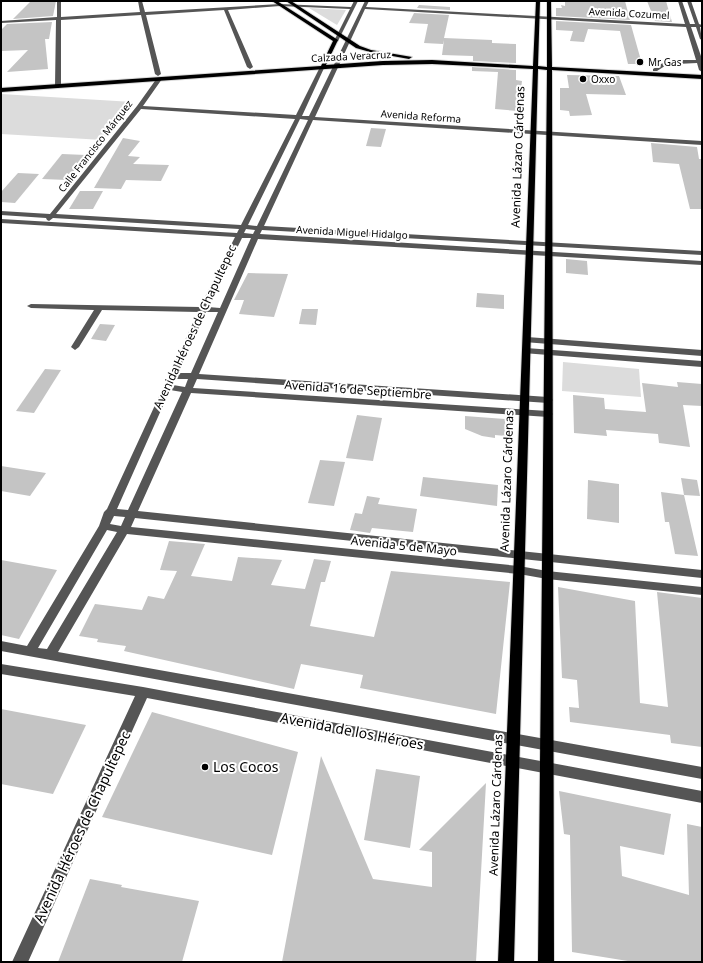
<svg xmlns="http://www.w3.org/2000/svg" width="703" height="963" font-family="'Noto Sans',sans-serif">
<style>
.green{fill:#dcdcdc}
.building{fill:#c4c4c4}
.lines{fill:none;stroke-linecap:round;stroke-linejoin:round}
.major-casing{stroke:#dbdbdb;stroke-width:2}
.minor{fill:#555;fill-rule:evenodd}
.major{fill:#000;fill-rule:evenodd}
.poi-dot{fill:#000;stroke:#fff;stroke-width:1.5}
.labels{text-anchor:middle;stroke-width:4;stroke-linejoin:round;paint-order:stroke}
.far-street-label{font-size:10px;fill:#000;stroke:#fff}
.far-poi-label{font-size:10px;fill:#000;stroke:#fff;text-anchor:start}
.street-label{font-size:12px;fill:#000;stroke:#fff}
.near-street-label{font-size:14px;fill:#000;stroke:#fff}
.near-poi-label{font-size:14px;fill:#000;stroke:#fff;text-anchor:start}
</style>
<rect width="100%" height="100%" fill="#fff"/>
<g class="green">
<polygon points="309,8 346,10 337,25"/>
<polygon points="1,94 133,102 103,140 1,134"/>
<polygon points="563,362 639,369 641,397 562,391"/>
</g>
<g class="building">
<polygon points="31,1 56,1 53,16 13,19"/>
<polygon points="565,1 625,1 630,20 556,16 556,8 562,8 561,5 565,6"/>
<polygon points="647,1 666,1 672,22 655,21"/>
<polygon points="419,5 450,7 450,10 417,8"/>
<polygon points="414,13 449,15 444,38 492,40 492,43 516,44 516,63 473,61 473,56 442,55 444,40 443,44 424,43 428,24 409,23"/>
<polygon points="556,21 631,25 642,64 628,64 620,31 588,29 584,42 570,41 573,31 556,30"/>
<polygon points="52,22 49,39 45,39 48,69 7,72 28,50 1,51 1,30 7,24"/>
<polygon points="472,67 516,70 516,80 522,81 518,111 495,109 498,72 472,71"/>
<polygon points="567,75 619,76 626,95 586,94 592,115 570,116 569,111 560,110 560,88 569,88"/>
<polygon points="371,128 386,129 381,147 366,146"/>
<polygon points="123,138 140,141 128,156 140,157 133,164 169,165 161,181 126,180 121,189 94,188"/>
<polygon points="651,143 697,147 699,159 702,159 702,209 690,209 679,164 653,162"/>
<polygon points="62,154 86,155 67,180 42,179"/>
<polygon points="18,173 39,174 15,203 1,202 1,192"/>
<polygon points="80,191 103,191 93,209 69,209"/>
<polygon points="566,259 587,261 588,275 566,273"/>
<polygon points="248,273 288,274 274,317 239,314 244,300 234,300"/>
<polygon points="477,293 504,295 504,309 476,307"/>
<polygon points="302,309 318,309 316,325 299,324"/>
<polygon points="100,324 115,325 106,341 91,339"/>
<polygon points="45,369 61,370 34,413 16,411"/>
<polygon points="677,382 702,384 702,406 683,405 690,447 659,443 658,434 606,430 607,436 574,433 573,395 604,398 605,409 646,412 642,383 678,387"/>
<polygon points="357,415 382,418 373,461 346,458"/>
<polygon points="465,416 505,419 506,436 495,435 495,438 482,436 465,429"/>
<polygon points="320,460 345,462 334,506 308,503"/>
<polygon points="1,466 46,473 30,496 1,491"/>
<polygon points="423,477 498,485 497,506 420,496"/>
<polygon points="681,478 697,480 700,496 684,495"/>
<polygon points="588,480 619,484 619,523 587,519"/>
<polygon points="661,492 684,495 698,556 675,554 669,522 665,522"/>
<polygon points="367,496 380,498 378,504 417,509 413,532 372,528 370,533 350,530 355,513 362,514"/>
<polygon points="169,541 205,544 191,576 232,581 238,557 282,560 271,585 305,589 314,559 331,561 325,582 321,582 310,626 374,637 391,571 510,582 496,714 360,688 363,675 301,664 294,689 124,651 126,646 97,642 98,639 79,636 95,604 142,610 148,596 164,599 177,571 160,570"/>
<polygon points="1,560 57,570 19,639 1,635"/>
<polygon points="558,587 635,601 640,703 668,707 657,592 702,598 702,747 671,743 670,735 570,722 569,707 579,708 577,680 562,678"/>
<polygon points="1,709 86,725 53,794 1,784"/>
<polygon points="152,712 298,752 272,855 102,817"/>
<polygon points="321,756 373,879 432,887 432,852 419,850 486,783 476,962 282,962"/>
<polygon points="376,769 420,776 410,848 364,840"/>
<polygon points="559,791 671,814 664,855 620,846 622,876 689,895 687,824 702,827 702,962 634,962 572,952 570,835 564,834"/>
<polygon points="90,879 122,885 121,887 199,901 182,962 58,962"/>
</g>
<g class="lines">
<g class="major-casing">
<g id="major">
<polygon points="272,1 277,1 338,40 326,65 383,61 432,60 533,66 536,1 540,1 538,66 547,67 547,1 551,1 552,67 702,75 702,79 552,70 554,962 538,962 547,70 538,69 514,962 498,962 533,69 432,64 383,65 1,92 1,88 321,66 333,41"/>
<polygon points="286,1 291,1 360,46 371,50 412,57 409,59 370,52 356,48"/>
</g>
</g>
<g class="minor">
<polygon points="57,1 61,1 61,17 140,12 138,1 142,1 145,12 280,4 351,7 354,1 358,1 338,41 336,42 334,41 350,9 280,6 228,10 253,67 250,69 247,67 224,10 146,15 161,74 158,76 155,74 141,15 61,20 61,86 58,88 55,86 56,20 1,23 1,21 57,17"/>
<path d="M 365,1 L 369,1 L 366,7 L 685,24 L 678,1 L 682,1 L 690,24 L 695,24 L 687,1 L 691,1 L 699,24 L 702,25 L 702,27 L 700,27 L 702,40 L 700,39 L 696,27 L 691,27 L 702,59 L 702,72 L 699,70 L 697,63 L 677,64 L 674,62 L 677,60 L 696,60 L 686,27 L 365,9 L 315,117 L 702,141 L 702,145 L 313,120 L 264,226 L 702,251 L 702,255 L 262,230 L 260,234 L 702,261 L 702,265 L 258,239 L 199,374 L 548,397 L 553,400 L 548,403 L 197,379 L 193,388 L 548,411 L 553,414 L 548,417 L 191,393 L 138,511 L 702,570 L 702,578 L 135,518 L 131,527 L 519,566 L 547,571 L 702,587 L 702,595 L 547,579 L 519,574 L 127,534 L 58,652 L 702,767 L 702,779 L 1,651 L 1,641 L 27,646 L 99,526 L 104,512 L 107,509 L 198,312 L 102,310 L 79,347 L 75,350 L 71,347 L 94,310 L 31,308 L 27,306 L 31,304 L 200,307 L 235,237 L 1,223 L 1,219 L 237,233 L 239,229 L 53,218 L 49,221 L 47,220 L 46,218 L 1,215 L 1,211 L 50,214 L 137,106 L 157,78 L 162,79 L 143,106 L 296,115 L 320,67 L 325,66 L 302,116 L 309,116 ZM 141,109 L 295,119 L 241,225 L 56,214 ZM 300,119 L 308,120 L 257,226 L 248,225 ZM 246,229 L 255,230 L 253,234 L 244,233 ZM 242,238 L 251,238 L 220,308 L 208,307 ZM 206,312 L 218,312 L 191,373 L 178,373 ZM 176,379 L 188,379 L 185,387 L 173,385 ZM 170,390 L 182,392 L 128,510 L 117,509 ZM 114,516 L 125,517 L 121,526 L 110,524 ZM 107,530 L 117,532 L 47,649 L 38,648 Z"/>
<polygon points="666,61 671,62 657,71 653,71 653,69"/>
<polygon points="527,337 702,350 702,356 524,342 523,340 524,338"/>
<polygon points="526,348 702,361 702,367 523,353 522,351"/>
<polygon points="1,664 143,687 702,791 702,803 147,698 28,962 12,962 135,696 1,674"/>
</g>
<use href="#major" class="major"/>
</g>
<g class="poi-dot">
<circle cx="640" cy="62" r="4"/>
<circle cx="583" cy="79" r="4"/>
<circle cx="205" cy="767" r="4"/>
</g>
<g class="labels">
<g class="far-street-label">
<text transform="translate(629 13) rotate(3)" y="4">Avenida Cozumel</text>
<text transform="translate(351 56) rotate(-3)" y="4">Calzada Veracruz</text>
<text transform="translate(421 116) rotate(4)" y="4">Avenida Reforma</text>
<text transform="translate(95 146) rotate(-52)" y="4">Calle Francisco Márquez</text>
<text transform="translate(352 232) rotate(3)" y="4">Avenida Miguel Hidalgo</text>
</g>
<g class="far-poi-label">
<text x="648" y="66">Mr Gas</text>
<text x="591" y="83">Oxxo</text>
</g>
<g class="street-label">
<text transform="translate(518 157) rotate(-88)" y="4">Avenida Lázaro Cárdenas</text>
<text transform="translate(195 327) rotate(-65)" y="4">Avenida Héroes de Chapultepec</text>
<text transform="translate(358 390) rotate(4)" y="4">Avenida 16 de Septiembre</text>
<text transform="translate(507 481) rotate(-88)" y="4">Avenida Lázaro Cárdenas</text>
<text transform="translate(404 546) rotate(6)" y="4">Avenida 5 de Mayo</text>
<text transform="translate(496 805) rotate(-88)" y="4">Avenida Lázaro Cárdenas</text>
</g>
<g class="near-street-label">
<text transform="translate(352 731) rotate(11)" y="5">Avenida de los Héroes</text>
<text transform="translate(82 827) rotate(-65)" y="5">Avenida Héroes de Chapultepec</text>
</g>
<g class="near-poi-label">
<text x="213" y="772">Los Cocos</text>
</g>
</g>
<rect width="703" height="963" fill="none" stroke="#000000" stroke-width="4"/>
</svg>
